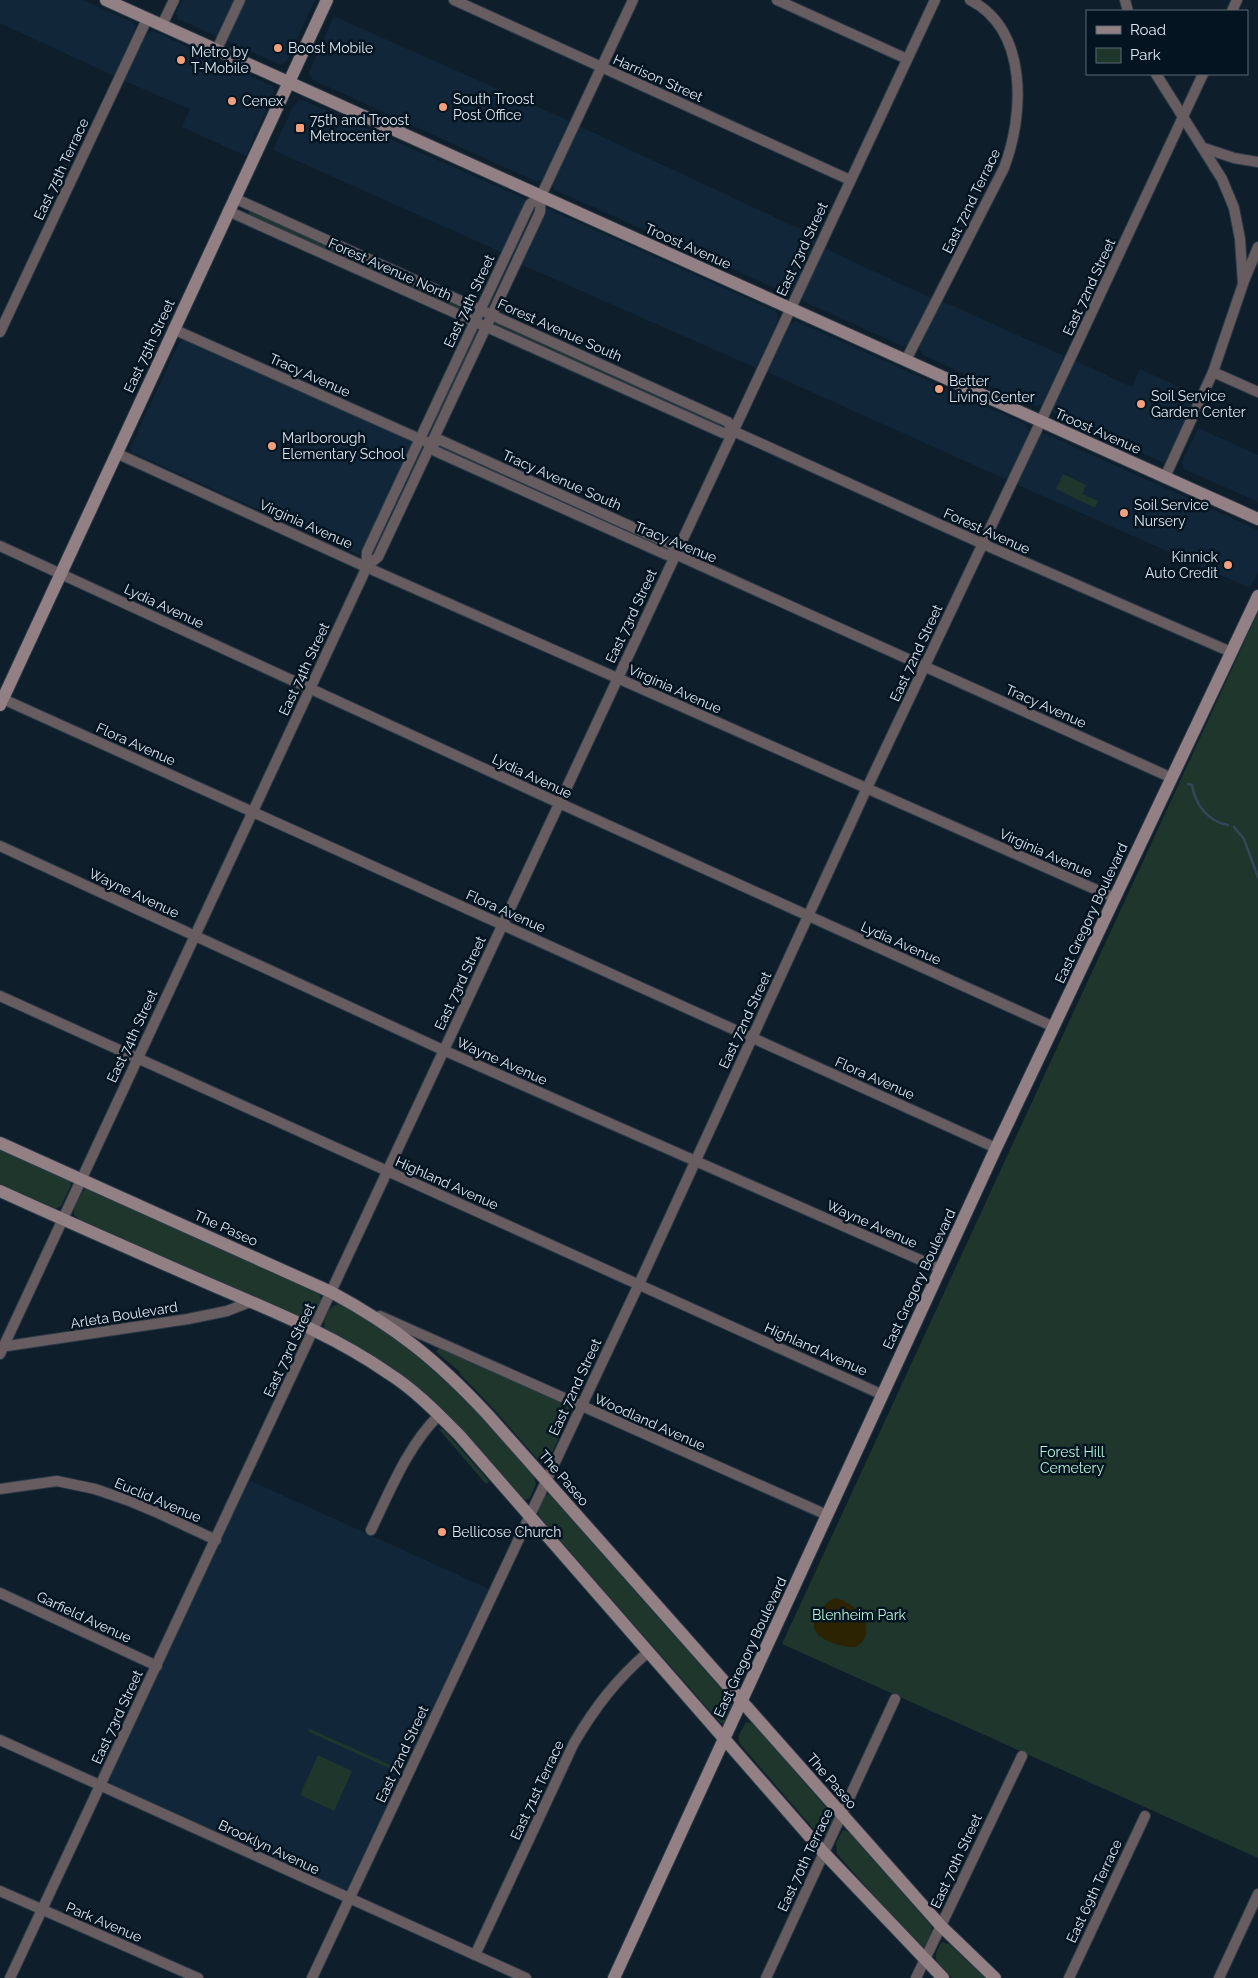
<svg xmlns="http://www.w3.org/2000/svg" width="1258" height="1978" font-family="Raleway,sans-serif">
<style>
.built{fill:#112739}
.green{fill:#1e362b}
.sand{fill:#2b2302}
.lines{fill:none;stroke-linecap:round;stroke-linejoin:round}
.stream{stroke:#33475a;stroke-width:2.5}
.street-casing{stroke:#2b3a46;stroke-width:12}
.secondary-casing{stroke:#2b3a46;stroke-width:14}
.street{stroke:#675c5f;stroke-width:10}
.secondary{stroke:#938085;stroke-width:12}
.poi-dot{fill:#f2a07e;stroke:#051421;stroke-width:2}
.labels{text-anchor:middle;stroke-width:5;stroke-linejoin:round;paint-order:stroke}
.poi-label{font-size:14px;fill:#dbe5ef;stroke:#051421;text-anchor:start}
.street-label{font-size:14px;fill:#dbe5ef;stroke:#051421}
.park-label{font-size:14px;fill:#b8f3d6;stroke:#051421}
</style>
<rect width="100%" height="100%" fill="#0e1e2b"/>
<g class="built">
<polygon points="0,0 83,0 132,22 135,26 135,30 114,76 0,23"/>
<polygon points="182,0 315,0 287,61 281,65 178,19 176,13"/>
<polygon points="334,16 569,121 543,178 540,181 535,181 313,80 309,74 311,67"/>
<polygon points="153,31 272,86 274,89 273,94 246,156 182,127 190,109 124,81 145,35"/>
<polygon points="299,101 305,101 523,198 526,204 503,253 273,150 293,106"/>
<polygon points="579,126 817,237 793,289 789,293 784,292 555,190 552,186 553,182"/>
<polygon points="544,209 549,209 775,311 778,315 778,320 756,368 518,263"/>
<polygon points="824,248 931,298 908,345 902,346 803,301 801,296"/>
<polygon points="942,301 1064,356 1042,404 1035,406 923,355 919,348"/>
<polygon points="796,321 1025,424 1029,432 1007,480 767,372 789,325"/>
<polygon points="183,339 413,443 363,553 359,555 131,452 130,448 180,341"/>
<polygon points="1074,360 1132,387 1140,369 1196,395 1166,461 1162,462 1053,413 1053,406"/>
<polygon points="1198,428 1258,455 1258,502 1184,469 1182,462"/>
<polygon points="1041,434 1046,434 1258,530 1258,572 1250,588 1016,484 1037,438"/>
<polygon points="249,1480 489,1589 347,1889 342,1889 113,1785 109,1780"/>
</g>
<g class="green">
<polygon points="249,211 253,211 473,311 473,315 249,217"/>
<polygon points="495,321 723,423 723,426 721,427 498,327 494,323"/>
<polygon points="476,328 480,330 433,430 431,429"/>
<polygon points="437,444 665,547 665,548 663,550 440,450"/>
<polygon points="1063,474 1086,485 1082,494 1098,501 1095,508 1056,489"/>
<polygon points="1258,612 1258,1858 782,1644"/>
<polygon points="0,1148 69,1179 71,1185 61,1206 55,1209 0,1184"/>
<path d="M 88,1188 L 318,1291 L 321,1299 L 313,1317 L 307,1321 L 80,1220 L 74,1215 C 73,1206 79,1191 88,1188 Z"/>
<path d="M 339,1304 C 354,1310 369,1321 382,1330 C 441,1370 486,1422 533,1475 L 536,1484 L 530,1498 L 525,1500 L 522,1498 L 451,1418 L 431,1398 L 390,1366 L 325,1329 C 322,1319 328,1306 339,1304 Z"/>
<polygon points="439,1347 569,1406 570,1413 548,1462 541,1463 489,1404 459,1373 460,1372 436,1352"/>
<polygon points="438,1428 444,1430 489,1481 486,1484"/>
<polygon points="549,1494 731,1700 733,1707 724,1723 721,1723 718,1720 540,1518 538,1511 544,1496"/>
<polygon points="746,1722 752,1723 756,1727 831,1813 833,1820 827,1835 820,1836 816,1832 740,1744 738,1737"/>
<polygon points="310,1729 399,1769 398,1772 309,1732 308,1730"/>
<polygon points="318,1755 352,1771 334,1811 300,1795"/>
<polygon points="843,1830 849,1832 932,1927 931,1935 924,1947 919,1946 837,1854 836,1843"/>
<path d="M 942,1942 L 949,1944 L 985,1978 L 952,1978 C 938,1965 929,1960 942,1942 Z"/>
</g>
<path class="sand" d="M 835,1598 C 857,1602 881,1631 856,1647 C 846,1648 822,1642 816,1632 C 808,1620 825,1602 835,1598 Z"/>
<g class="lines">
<g class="stream">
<path d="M 1188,784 L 1192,785 C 1195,804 1208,822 1228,825"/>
<polyline points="1234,827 1244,839 1258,877"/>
</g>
<g class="street-casing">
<g id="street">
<polyline points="454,0 850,180"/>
<polyline points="777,0 907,59"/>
<polyline points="1125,0 1128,11"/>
<polyline points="1232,11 1237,0"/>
<polyline points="162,25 174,0"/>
<polyline points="217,49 240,0"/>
<polyline points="1156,74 1222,179 1234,208 1240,239 1243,284 1213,372 1165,477"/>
<polyline points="1204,148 1234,158 1258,162"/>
<polyline points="234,198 728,422 733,431"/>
<polyline points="228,211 723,433 733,431"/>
<polyline points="1244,281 1258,247"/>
<polyline points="173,329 431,444 435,451 667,555 675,554 1172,778"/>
<polyline points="0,332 147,19"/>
<path d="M 906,360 L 1004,168 C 1024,116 1029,30 970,0"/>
<polyline points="1213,372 1258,392"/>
<polyline points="733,431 983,544 1231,652"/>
<polyline points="431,444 440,440 672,545 675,554"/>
<polyline points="116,453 366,567 1115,898"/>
<polyline points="0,546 559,803 1054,1027"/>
<polyline points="366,567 378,557 540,212 541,196"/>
<polyline points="3,699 996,1148"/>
<polyline points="0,846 443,1050 941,1269"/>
<polyline points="0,996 883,1395"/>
<polyline points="380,1316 827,1515"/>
<polyline points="0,1347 188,1319 227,1311 250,1302"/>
<polyline points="0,1354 364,573 366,567 367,552 530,204 541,196 633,0"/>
<polyline points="0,1489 57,1481 95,1489 127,1500 158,1513 216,1540"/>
<path d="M 371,1530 C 391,1489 407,1447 439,1415"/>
<polyline points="0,1593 157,1666"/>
<polyline points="0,1740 526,1978"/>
<polyline points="0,1891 198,1978"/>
<path d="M 475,1955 L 574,1743 C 595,1707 616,1680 648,1652"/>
<polyline points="10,1978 935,0"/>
<polyline points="312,1978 639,1284 866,790 1041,421 1203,74"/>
<polyline points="766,1978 895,1699"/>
<polyline points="916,1978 1022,1756"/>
<polyline points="1069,1978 1145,1816"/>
<polyline points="1219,1978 1258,1894"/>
</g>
</g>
<g class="secondary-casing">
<g id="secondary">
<polyline points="106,0 1258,519"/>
<polyline points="0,705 327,0"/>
<path d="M 0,1143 L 331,1292 C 396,1327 438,1361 488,1415 L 941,1926 L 995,1978"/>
<path d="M 0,1191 C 68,1222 137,1252 205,1282 C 267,1309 332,1334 388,1373 C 415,1390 437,1413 459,1435 L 824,1853 L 943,1978"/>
<polyline points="614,1978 996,1148 1258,596"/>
</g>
</g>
<use href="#street" class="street"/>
<use href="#secondary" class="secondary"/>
</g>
<g class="poi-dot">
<circle cx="278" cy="48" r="5"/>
<circle cx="181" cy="60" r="5"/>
<circle cx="232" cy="101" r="5"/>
<circle cx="443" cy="107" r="5"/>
<rect x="295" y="123" width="10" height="10" rx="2.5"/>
<circle cx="939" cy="389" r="5"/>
<circle cx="1141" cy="404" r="5"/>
<circle cx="272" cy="446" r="5"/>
<circle cx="1124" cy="513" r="5"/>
<circle cx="1228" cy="565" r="5"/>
<circle cx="442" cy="1532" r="5"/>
</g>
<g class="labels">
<g class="poi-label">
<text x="288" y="53">Boost Mobile</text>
<text x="191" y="57">Metro by<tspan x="191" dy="16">T-Mobile</tspan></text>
<text x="453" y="104">South Troost<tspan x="453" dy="16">Post Office</tspan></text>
<text x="242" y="106">Cenex</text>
<text x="310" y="125">75th and Troost<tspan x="310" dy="16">Metrocenter</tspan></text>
<text x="949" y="386">Better<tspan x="949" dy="16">Living Center</tspan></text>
<text x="1151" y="401">Soil Service<tspan x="1151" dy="16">Garden Center</tspan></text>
<text x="282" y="443">Marlborough<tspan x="282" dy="16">Elementary School</tspan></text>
<text x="1134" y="510">Soil Service<tspan x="1134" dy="16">Nursery</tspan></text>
<text x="1218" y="562" text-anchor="end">Kinnick<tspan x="1218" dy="16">Auto Credit</tspan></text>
<text x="452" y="1537">Bellicose Church</text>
</g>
<g class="street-label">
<text transform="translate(658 78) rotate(24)" y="5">Harrison Street</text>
<text transform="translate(61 169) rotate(-65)" y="5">East 75th Terrace</text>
<text transform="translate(971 201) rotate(-64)" y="5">East 72nd Terrace</text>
<text transform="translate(688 246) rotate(24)" y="5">Troost Avenue</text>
<text transform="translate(802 249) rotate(-65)" y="5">East 73rd Street</text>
<text transform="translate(390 269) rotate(24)" y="5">Forest Avenue North</text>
<text transform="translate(1089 287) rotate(-65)" y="5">East 72nd Street</text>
<text transform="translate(469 301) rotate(-65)" y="5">East 74th Street</text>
<text transform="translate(560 330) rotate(24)" y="5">Forest Avenue South</text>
<text transform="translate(149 346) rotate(-65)" y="5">East 75th Street</text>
<text transform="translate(310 375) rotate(24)" y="5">Tracy Avenue</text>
<text transform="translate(1098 431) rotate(24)" y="5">Troost Avenue</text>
<text transform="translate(562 480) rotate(24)" y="5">Tracy Avenue South</text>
<text transform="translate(306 524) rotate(24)" y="5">Virginia Avenue</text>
<text transform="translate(987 531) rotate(24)" y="5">Forest Avenue</text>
<text transform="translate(676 542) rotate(22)" y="5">Tracy Avenue</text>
<text transform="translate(164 606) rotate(25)" y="5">Lydia Avenue</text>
<text transform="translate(631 616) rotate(-65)" y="5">East 73rd Street</text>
<text transform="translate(916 653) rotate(-65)" y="5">East 72nd Street</text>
<text transform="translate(304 669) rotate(-65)" y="5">East 74th Street</text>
<text transform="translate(675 689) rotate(24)" y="5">Virginia Avenue</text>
<text transform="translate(1046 706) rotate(24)" y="5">Tracy Avenue</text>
<text transform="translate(136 744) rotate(24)" y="5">Flora Avenue</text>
<text transform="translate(532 776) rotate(25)" y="5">Lydia Avenue</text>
<text transform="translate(1046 853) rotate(24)" y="5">Virginia Avenue</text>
<text transform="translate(134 893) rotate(25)" y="5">Wayne Avenue</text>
<text transform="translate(506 911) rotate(24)" y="5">Flora Avenue</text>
<text transform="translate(1091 913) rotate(-65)" y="5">East Gregory Boulevard</text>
<text transform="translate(901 943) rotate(24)" y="5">Lydia Avenue</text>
<text transform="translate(460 983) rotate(-65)" y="5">East 73rd Street</text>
<text transform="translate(745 1020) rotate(-65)" y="5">East 72nd Street</text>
<text transform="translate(132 1036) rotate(-65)" y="5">East 74th Street</text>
<text transform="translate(502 1061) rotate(24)" y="5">Wayne Avenue</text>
<text transform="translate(875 1078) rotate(24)" y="5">Flora Avenue</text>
<text transform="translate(447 1183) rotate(24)" y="5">Highland Avenue</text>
<text transform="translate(872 1224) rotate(24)" y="5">Wayne Avenue</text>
<text transform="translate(226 1228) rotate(24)" y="5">The Paseo</text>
<text transform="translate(919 1279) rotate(-65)" y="5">East Gregory Boulevard</text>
<text transform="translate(124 1315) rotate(-9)" y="5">Arleta Boulevard</text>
<text transform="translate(816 1349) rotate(24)" y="5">Highland Avenue</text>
<text transform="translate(289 1350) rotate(-65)" y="5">East 73rd Street</text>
<text transform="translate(575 1387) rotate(-65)" y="5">East 72nd Street</text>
<text transform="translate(650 1422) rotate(24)" y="5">Woodland Avenue</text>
<text transform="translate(564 1478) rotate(49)" y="5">The Paseo</text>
<text transform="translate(158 1500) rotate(23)" y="5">Euclid Avenue</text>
<text transform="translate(84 1617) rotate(25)" y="5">Garfield Avenue</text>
<text transform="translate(750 1647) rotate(-65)" y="5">East Gregory Boulevard</text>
<text transform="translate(117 1717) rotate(-65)" y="5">East 73rd Street</text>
<text transform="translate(402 1754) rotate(-65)" y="5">East 72nd Street</text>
<text transform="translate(832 1781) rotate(49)" y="5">The Paseo</text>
<text transform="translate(537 1790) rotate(-65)" y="5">East 71st Terrace</text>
<text transform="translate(269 1847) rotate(25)" y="5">Brooklyn Avenue</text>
<text transform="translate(805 1860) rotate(-65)" y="5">East 70th Terrace</text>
<text transform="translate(956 1861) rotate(-65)" y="5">East 70th Street</text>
<text transform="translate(1094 1891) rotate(-65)" y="5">East 69th Terrace</text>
<text transform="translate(104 1922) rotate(23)" y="5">Park Avenue</text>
</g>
<g class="park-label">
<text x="1072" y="1457">Forest Hill<tspan x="1072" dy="16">Cemetery</tspan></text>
<text x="859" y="1620">Blenheim Park</text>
</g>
</g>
<rect x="1086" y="10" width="162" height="65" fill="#051421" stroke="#5b6873"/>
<rect x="1096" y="26" width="25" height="8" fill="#938085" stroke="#5b6873"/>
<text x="1130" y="35" font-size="15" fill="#dbe5ef">Road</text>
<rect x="1096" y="48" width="25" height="15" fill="#1e362b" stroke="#5b6873"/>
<text x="1130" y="60" font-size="15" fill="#dbe5ef">Park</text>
</svg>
